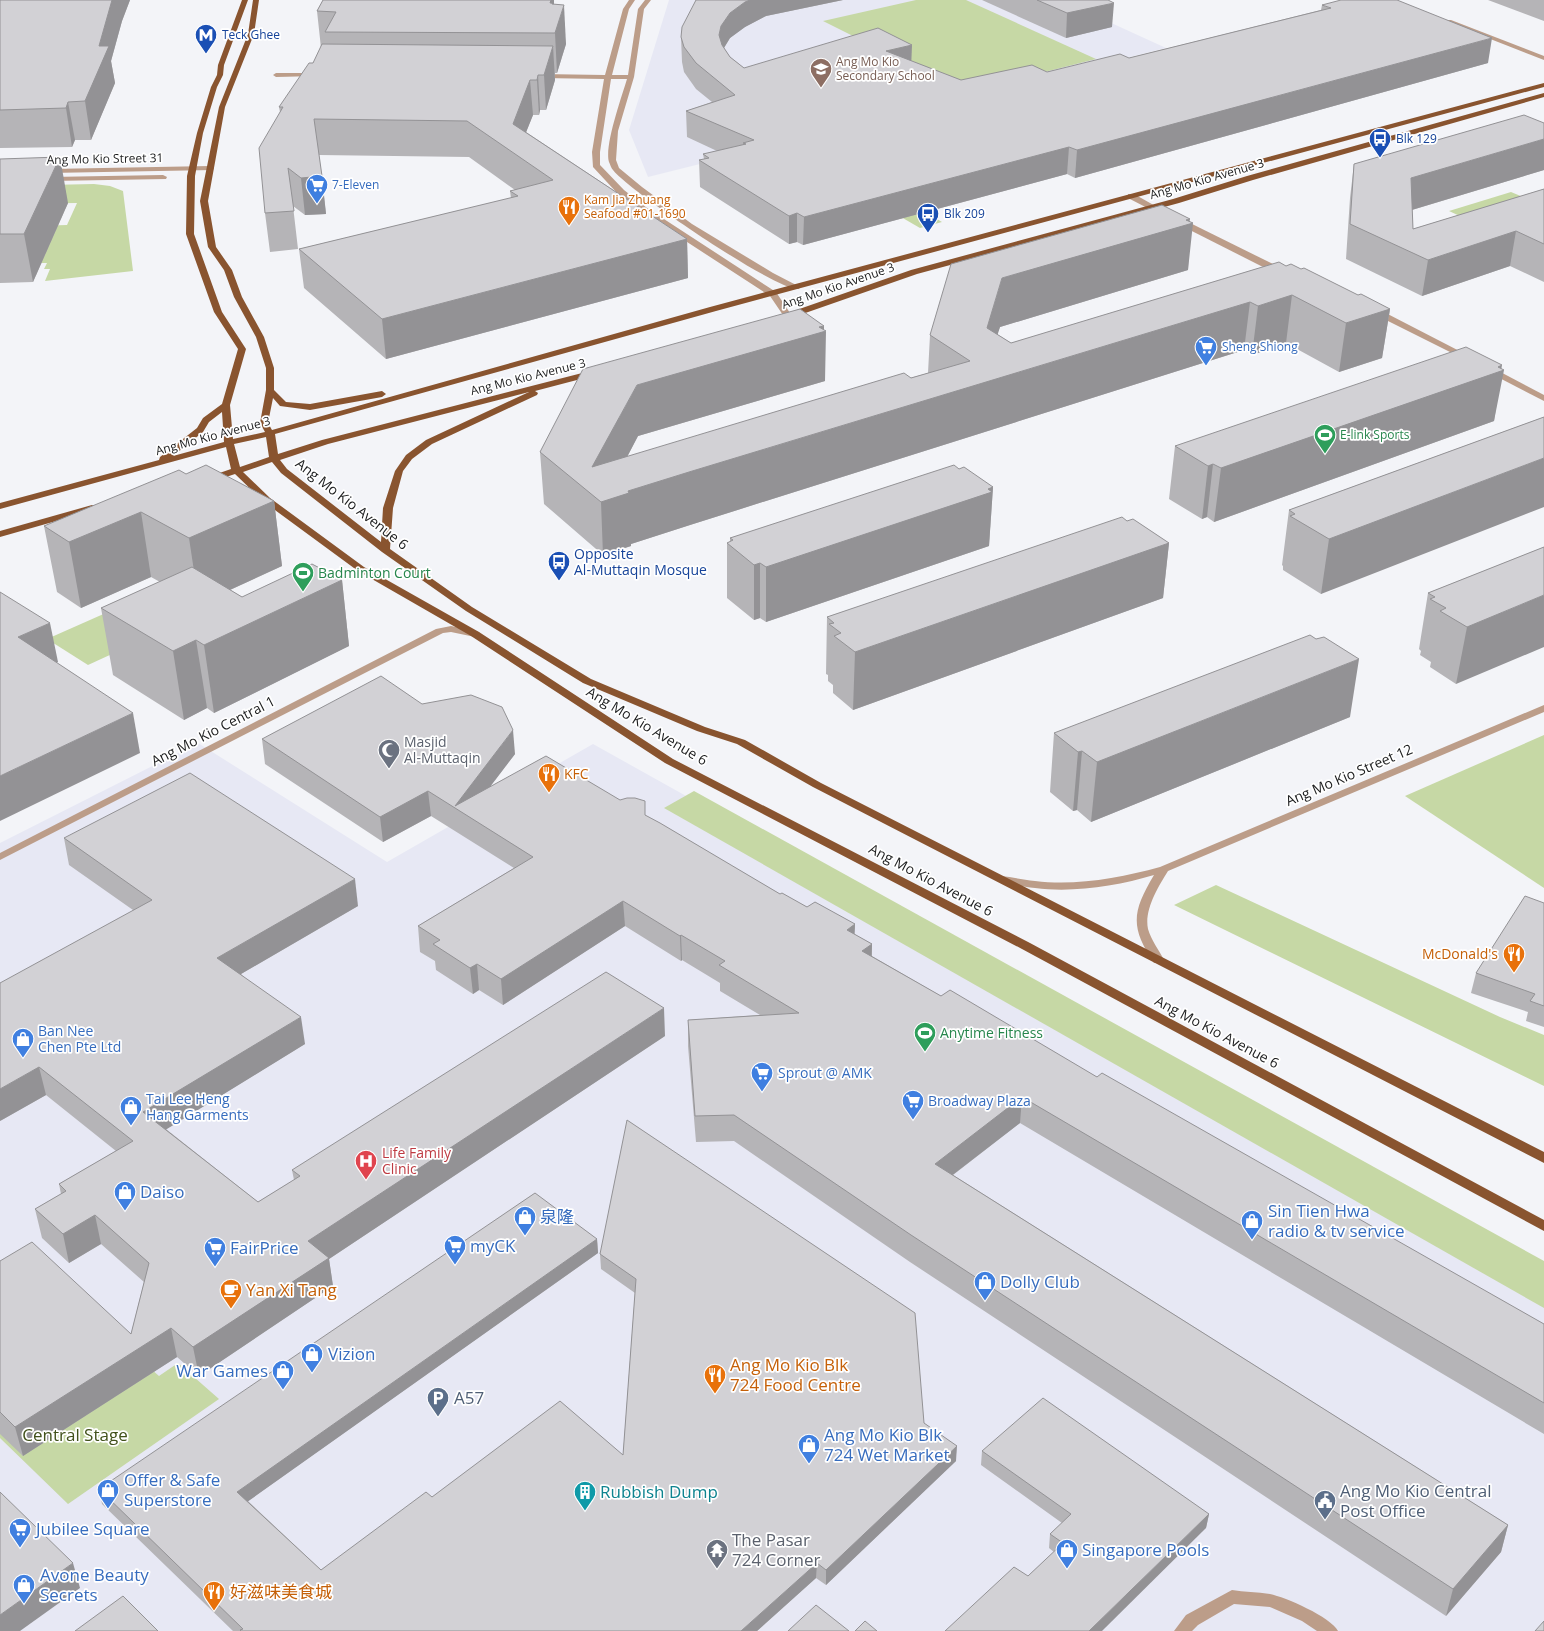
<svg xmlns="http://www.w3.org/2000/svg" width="1544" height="1631" font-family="'Open Sans','Noto Sans SC',sans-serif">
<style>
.built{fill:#e7e8f4}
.green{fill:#c6d8a5}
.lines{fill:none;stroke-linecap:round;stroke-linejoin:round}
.minor{fill:#bc9d89;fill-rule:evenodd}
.primary{fill:#89542f;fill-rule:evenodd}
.wall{fill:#b5b4b7}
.shaded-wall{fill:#939295}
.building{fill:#d2d1d5;stroke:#939295}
.labels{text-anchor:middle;stroke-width:3.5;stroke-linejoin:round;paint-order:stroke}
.far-transit-label{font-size:12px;fill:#164399;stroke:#fff;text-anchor:start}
.far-education-label{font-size:12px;fill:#785e54;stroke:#fff;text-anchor:start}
.far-street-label{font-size:12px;fill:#1b1c1d;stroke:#fff}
.far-shop-label{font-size:12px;fill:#366cbe;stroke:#fff;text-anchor:start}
.far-food-label{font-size:12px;fill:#c56008;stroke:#fff;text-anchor:start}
.far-leisure-label{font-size:12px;fill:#27864d;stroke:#fff;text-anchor:start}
.street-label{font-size:14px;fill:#1b1c1d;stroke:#fff}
.transit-label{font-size:14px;fill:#164399;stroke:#fff;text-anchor:start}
.leisure-label{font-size:14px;fill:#27864d;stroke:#fff;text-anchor:start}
.worship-label{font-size:14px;fill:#5b616d;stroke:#fff;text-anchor:start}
.food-label{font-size:14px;fill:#c56008;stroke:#fff;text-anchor:start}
.shop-label{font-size:14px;fill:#366cbe;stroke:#fff;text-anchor:start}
.health-label{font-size:14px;fill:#be3a42;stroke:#fff;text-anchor:start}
.near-shop-label{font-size:17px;fill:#366cbe;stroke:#fff;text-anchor:start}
.near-food-label{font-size:17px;fill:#c56008;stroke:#fff;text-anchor:start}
.near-service-label{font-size:17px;fill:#4e5e75;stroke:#fff;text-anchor:start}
.near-park-label{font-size:17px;fill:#41511b;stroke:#fff}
.near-culture-label{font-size:17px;fill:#0d838f;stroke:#fff;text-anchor:start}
.near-worship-label{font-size:17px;fill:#5b616d;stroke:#fff;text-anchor:start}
</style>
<rect width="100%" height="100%" fill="#f3f4f8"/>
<g class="built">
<polygon points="669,0 1061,0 1166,48 648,177 629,130"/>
<polygon points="198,743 387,862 593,744 1544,1275 1544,1631 0,1631 0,843"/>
</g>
<g class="green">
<polygon points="916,0 966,0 1096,59 965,92 823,21"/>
<polygon points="94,184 110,186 123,191 133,271 45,281 50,269 44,269 47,263 41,263 0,227 67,225 77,203 0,204 0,186"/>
<polygon points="1511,192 1544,206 1462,217 1449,211"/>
<polygon points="923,211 942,222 920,228 901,217"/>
<polygon points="108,612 149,637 88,665 47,639"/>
<polygon points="1544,735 1544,888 1405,796"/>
<polygon points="694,791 1544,1261 1544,1308 664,808"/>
<polygon points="1216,885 1500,1017 1544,1035 1544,1086 1174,905"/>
<polygon points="120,1342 159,1376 178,1363 219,1399 68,1504 0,1438 0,1422"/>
</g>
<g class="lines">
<g class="minor">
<path d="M 629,0 L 635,0 L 629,9 L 612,75 L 628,75 L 638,9 L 645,0 L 651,0 L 644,9 L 634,77 L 618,131 L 616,160 L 619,168 L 642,187 L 692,224 L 773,273 L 800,287 L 799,289 C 779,293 628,190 613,170 C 611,168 610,164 609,162 C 604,146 622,96 627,79 L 611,79 L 600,152 L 600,165 L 624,190 L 647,208 L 776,292 L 792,316 L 791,318 L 785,318 L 770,296 L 641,212 L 618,194 L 593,167 L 592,152 L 604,79 L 541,78 L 538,76 L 541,74 L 605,75 L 623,9 Z"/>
<polygon points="1447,20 1451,20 1544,56 1544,60 1447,22"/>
<polygon points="315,73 317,74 317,76 276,77 273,75 276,73"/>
<polygon points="210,166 214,168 213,170 49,173 45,171 49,169"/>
<polygon points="163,175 167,177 166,179 50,181 46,179 50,177"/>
<polygon points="1128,194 1134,194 1166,212 1165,214 1159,214 1128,198"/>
<polygon points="1176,219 1182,219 1285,270 1281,272 1263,267 1176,223"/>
<polygon points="1372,309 1378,309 1471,357 1470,359 1464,359 1372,313"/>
<polygon points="1489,366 1544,395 1544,401 1486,371 1485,369"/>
<polygon points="451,626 479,632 480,634 475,637 451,632 443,633 0,860 0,853 436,629"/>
<path d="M 1544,705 L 1544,712 L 1168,871 C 1158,887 1144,910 1148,929 C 1151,940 1159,950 1164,960 L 1162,963 L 1154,963 C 1130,927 1132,912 1154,875 C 1117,886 1073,893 1035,888 C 1023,887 1012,884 1001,882 L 997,881 L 995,879 L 997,877 L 1001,876 C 1012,877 1023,880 1035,881 C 1076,886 1120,878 1160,867 Z"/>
<path d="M 1232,1590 C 1244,1592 1257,1592 1270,1594 C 1285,1597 1331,1617 1338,1631 L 1317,1631 L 1302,1621 L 1270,1607 L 1234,1604 L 1198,1625 L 1192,1631 L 1174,1631 L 1186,1615 Z"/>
</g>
<g class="primary">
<path d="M 242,0 L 248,0 L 224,65 L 223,75 L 217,87 L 203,133 L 195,176 L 194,234 L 222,312 L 246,349 L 230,405 L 233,439 L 265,432 L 260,423 L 266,390 L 266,368 L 256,337 L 234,297 L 224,270 L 208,247 L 200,201 L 219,107 L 248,34 L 253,0 L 259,0 L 254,34 L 225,107 L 208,201 L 216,247 L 232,270 L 242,297 L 264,337 L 274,368 L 274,390 L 286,402 L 310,404 L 382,391 L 386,394 L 382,397 L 310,410 L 280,406 L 273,398 L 268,423 L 272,430 L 710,307 L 1544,83 L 1544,87 L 716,311 L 275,434 L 278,454 L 322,440 L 590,371 L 596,371 L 597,373 L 596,375 L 535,391 L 538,393 L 537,395 L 432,444 L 412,459 L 403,471 L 393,508 L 390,549 L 472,607 L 591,679 L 705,727 L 745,740 L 821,783 L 1544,1152 L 1544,1163 L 813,787 L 737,744 L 697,731 L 583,683 L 466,611 L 382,552 L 281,473 L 272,462 L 243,472 L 270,498 L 364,567 L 479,632 L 673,759 L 1030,943 L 1544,1220 L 1544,1231 L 1022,949 L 665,763 L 471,636 L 358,571 L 264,502 L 235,474 L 214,481 L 208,481 L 206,479 L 208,477 L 231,469 L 226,447 L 0,509 L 0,503 L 159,460 L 160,457 L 197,428 L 203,418 L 222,404 L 238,349 L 214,312 L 186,234 L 187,176 L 197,133 L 211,87 L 217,75 L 218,65 ZM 529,392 L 426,440 L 406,455 L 395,471 L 383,508 L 381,542 L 287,469 L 280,460 L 328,444 ZM 222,412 L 224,442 L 173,456 L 203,432 L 209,422 ZM 266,437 L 269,457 L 240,467 L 234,444 Z"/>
<polygon points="1544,93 1544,97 1253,180 1179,203 917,274 791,318 785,318 784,316 785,314 911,270 1173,199 1247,176"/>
<polygon points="92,505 95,506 97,508 95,510 0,537 0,531"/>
</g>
</g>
<g class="wall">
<polygon points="0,0 130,0 122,21 111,61 115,83 91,140 75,140 72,147 0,148"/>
<polygon points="323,0 554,0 554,5 566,44 557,73 555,73 555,80 546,110 540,110 539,115 533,115 526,132 687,239 688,278 386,359 304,288 299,249 511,198 510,191 515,190 469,157 319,155 326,214 305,215 293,206 298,249 270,252 265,213 280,112 279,107 313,63 321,48 317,11"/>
<polygon points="696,0 843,0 766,16 745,27 730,38 724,48 730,57 744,68 911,61 961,80 1047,72 1129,58 1321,10 1322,5 1488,63 1075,178 1067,174 803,245 797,242 789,244 700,187 699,160 704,159 703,154 717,151 687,137 686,111 712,102 696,89 684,72 682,62 681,37"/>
<polygon points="982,0 1108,0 1112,27 1066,38"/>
<polygon points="1488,0 1544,0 1544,21"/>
<polygon points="0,159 68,203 33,282 0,283"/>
<polygon points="1354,164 1544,170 1412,210 1413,229 1544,189 1544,282 1510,266 1422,296 1346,259 1350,198"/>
<polygon points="1190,222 1188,270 1000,327 997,334 1011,343 1286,266 1390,309 1382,358 1339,372 1286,343 1252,355 1244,350 690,525 631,544 631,546 603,555 544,504 540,452 824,330 825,381 638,436 627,457 928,373 930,335"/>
<polygon points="1502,369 1494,421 1214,522 1207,517 1202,519 1169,499 1175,446"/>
<polygon points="1544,417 1321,594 1283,570 1283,566 1282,565 1289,510"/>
<polygon points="959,469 993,487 989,546 766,622 760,618 754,620 727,598 727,543 730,542 730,538"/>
<polygon points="186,474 274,501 282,566 230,590 242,597 342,580 349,646 214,713 207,708 184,720 113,675 101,608 160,582 151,577 81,608 57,592 44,526"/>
<polygon points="1127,521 1169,543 1163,598 853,710 833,693 833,685 828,681 828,675 826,674 827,617"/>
<polygon points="1544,547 1456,684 1430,667 1431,662 1420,655 1421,651 1419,649 1428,593"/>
<polygon points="422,704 515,754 490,786 645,815 780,894 807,907 855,924 854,934 872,944 872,956 941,996 1097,1077 1544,1324 1544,1434 1020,1123 953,1175 1508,1525 1501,1552 1446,1616 910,1262 734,1141 696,1142 688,1046 688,1020 760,1015 720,991 720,983 682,960 681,961 625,926 503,1005 479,990 473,994 436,970 435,961 420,952 418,926 514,868 431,816 383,842 265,764 262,739"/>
<polygon points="1350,717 1091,822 1077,810 1073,811 1050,792 1054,733"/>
<polygon points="64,838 358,906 241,974 305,1044 166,1129 258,1202 294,1180 292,1170 665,1036 329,1259 333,1286 199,1376 177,1357 23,1456 0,1434 0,1261 131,1334 144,1282 101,1244 69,1263 42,1238 35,1209 61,1194 59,1184 116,1151 46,1095 0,1121 133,910 69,865"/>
<polygon points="1544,903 1544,1027 1526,1021 1528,1012 1471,993 1476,973"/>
<polygon points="597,1239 598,1253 248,1501 321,1570 432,1497 623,1455 635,1293 601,1269 600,1254 924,1423 956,1461 826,1585 816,1578 757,1631 233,1631 102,1504 99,1489"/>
<polygon points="982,1451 1209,1514 1206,1528 1028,1576 1054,1552 1049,1548 1050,1534 1062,1523 981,1465"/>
</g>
<g class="shaded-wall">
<polygon points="112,0 130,0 122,21 111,61 115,83 91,140 85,101 99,46"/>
<polygon points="541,0 554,0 554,5"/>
<polygon points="750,0 843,0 766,16 745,27 730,38 722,51 719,35 721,26 730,13 745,2"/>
<polygon points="1114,3 1112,27 1066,38 1067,13"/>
<polygon points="564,5 566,44 557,73 555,33"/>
<polygon points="1492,38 1488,63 1075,178 1077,150"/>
<polygon points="912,45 911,70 886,51"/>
<polygon points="553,46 555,80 546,110 544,75"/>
<polygon points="538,75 540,110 539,115 537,80"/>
<polygon points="530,80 533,115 517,155 513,124"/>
<polygon points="68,102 75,140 72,147 66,108"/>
<polygon points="1544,139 1544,170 1405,212 1411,178"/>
<polygon points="1069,147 1067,174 803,245 804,217"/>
<polygon points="60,157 68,203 33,282 24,234"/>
<polygon points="322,176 326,214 305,215 301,178"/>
<polygon points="797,213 797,242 789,244 789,216"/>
<polygon points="1190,219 1189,224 1193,223 1188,270 1000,327 984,377 987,328 1002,278"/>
<polygon points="1516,231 1510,266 1422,296 1428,260"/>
<polygon points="687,239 688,278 386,359 382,319"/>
<polygon points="1292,295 1286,343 1252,355 1258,306"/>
<polygon points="1250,302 1244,350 690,525 631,544 631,546 603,555 601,502 592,467 637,385 819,327 824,326 824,332 826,331 825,381 638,436 604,501 628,491 689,472"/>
<polygon points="1390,309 1382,358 1339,372 1346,323"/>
<polygon points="1502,365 1501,371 1504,370 1494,421 1214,522 1221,468"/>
<polygon points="1544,458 1544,507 1321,594 1329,539"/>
<polygon points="1213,464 1207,517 1202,519 1208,466"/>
<polygon points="993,487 989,546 766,622 766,567"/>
<polygon points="274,501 282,566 199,604 189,538"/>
<polygon points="141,512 151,577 81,608 69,542"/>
<polygon points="1169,543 1163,598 853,710 855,652"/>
<polygon points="760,563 760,618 754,620 754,565"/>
<polygon points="342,580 349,646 214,713 204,645"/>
<polygon points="1544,595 1544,647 1456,684 1467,627"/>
<polygon points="50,623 58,662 26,676 18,637"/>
<polygon points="196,640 207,708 184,720 173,651"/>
<polygon points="1359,659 1350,717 1091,822 1097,762"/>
<polygon points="133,713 140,753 0,821 0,776"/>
<polygon points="513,730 515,754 468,816 455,806"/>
<polygon points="1082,751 1077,810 1073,811 1078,752"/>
<polygon points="428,791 431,816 383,842 380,817"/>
<polygon points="355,879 358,906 222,985 217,958"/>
<polygon points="623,901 625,926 503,1005 501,979"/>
<polygon points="855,924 854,950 847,930"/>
<polygon points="681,935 682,960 681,961 680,936"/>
<polygon points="872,944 871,970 862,951"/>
<polygon points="477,964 479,990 473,994 470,968"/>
<polygon points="664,1008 665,1036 329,1259 333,1286 199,1376 193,1347 308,1241"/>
<polygon points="301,1017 305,1044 149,1140 143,1112"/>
<polygon points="39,1067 46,1095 0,1121 0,1089"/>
<polygon points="1022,1097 1020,1123 933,1190 935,1164"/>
<polygon points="95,1215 101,1244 69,1263 63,1234"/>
<polygon points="597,1239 598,1253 240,1507 237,1492"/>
<polygon points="171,1328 177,1357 23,1456 15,1427"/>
<polygon points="957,1446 956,1461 826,1585 826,1570"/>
<polygon points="1209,1514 1206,1528 1102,1631 1089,1631"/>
<polygon points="1508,1525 1501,1552 1446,1616 1453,1589"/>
<polygon points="73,1563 80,1588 20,1631 0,1631 0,1615"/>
<polygon points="817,1563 816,1578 757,1631 741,1631"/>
</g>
<g class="building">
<polygon points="0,0 112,0 99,46 109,46 85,101 68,102 66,108 0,110"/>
<polygon points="323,0 551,0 550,3 552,3 552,4 564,5 555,33 325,32 336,12 317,11"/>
<polygon points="696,0 750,0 745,2 730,13 721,26 719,35 722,45 730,57 744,68 878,28 912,45 886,51 961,80 1032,65 1047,72 1120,54 1129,58 1331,8 1322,5 1341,0 1397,0 1492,38 1077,150 1069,147 804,217 797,213 789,216 699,160 709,158 703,154 746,144 743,143 754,140 686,111 735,95 696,63 684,47 681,37 682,27"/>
<polygon points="1037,0 1108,0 1114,3 1067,13"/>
<polygon points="322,44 553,46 544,75 538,75 537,80 530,80 513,124 687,239 382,319 299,249 518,196 510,191 553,180 467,121 314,119 322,176 301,178 288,168 294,211 265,213 259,148 283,107 279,107 309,63 313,63"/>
<polygon points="1524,115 1544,123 1544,139 1411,178 1413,229 1544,189 1544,244 1516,231 1428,260 1350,224 1354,164"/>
<polygon points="60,157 24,234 0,234 0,159"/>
<polygon points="1162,205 1190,219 1186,220 1193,223 1002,278 987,328 1011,343 1279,262 1286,266 1291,264 1301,269 1304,268 1358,295 1361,294 1390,309 1346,323 1292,295 1258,306 1250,302 689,472 628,491 629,493 601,502 540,452 583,369 800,309 824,326 819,327 826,331 637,385 592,467 904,373 911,378 970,361 930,335 951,264"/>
<polygon points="1466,347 1502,365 1498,367 1504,370 1221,468 1213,464 1208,466 1175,446"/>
<polygon points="1544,417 1544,458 1329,539 1290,516 1295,514 1289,510"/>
<polygon points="206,465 274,501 189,538 141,512 69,542 44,526 179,470 186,474"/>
<polygon points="954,465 959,469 964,467 993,487 988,489 992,492 766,567 760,563 754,565 727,543 733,540 730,538"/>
<polygon points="1122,517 1127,521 1133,519 1169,543 855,652 834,636 841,633 829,624 834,623 827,617"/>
<polygon points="1544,547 1544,595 1467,627 1440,611 1446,608 1430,599 1435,597 1428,593"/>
<polygon points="312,564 342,580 204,645 196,640 173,651 101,608 192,567 242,597"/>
<polygon points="0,592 50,623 18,637 133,713 0,776"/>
<polygon points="1310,635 1316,639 1324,637 1359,659 1097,762 1082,751 1078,752 1054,733"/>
<polygon points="381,676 422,704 471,695 502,707 513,730 455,806 546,756 620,800 627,798 635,798 645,801 645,815 660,823 780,894 782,893 807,907 815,902 855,924 847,930 872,944 862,951 941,996 950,990 1097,1077 1102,1073 1544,1324 1544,1403 1022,1097 935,1164 1508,1525 1453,1589 911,1235 734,1115 695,1116 688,1020 799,1013 719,965 725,961 681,935 680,936 623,901 501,979 477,964 470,968 433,944 440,940 418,926 533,857 428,791 380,817 262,739"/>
<polygon points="190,773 355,879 217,958 301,1017 143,1112 258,1202 300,1176 292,1170 606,972 664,1008 308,1241 329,1258 193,1347 171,1328 15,1427 0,1412 0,1261 32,1242 131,1334 149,1263 95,1215 63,1234 35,1209 66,1191 59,1184 133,1141 39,1067 0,1089 0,983 152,900 64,838"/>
<polygon points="1525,896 1544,903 1544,1006 1530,1001 1535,994 1476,973"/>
<polygon points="627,1120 915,1313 924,1423 957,1446 826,1570 817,1563 741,1631 241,1631 240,1630 243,1629 99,1489 535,1193 597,1239 237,1492 321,1570 426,1492 432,1497 560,1401 623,1455 636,1279 600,1254"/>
<polygon points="1043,1398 1209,1514 1089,1631 945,1631 1014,1567 1028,1576 1063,1543 1050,1534 1071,1514 982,1451"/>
<polygon points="0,1492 73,1563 0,1615"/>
<polygon points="123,1596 158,1631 75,1631"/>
<polygon points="816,1605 849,1631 788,1631"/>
<polygon points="865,1621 877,1631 855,1631"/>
<polygon points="1544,1621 1544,1631 1535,1631"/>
</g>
<defs>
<g id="metro-pin" transform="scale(1.15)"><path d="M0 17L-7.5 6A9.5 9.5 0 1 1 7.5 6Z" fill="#1a4fb4" stroke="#fff"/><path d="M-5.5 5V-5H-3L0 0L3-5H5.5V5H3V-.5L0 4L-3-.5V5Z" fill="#fff"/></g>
<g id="school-pin" transform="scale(1.15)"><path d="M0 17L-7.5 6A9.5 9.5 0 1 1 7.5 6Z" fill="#8d6e63" stroke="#fff"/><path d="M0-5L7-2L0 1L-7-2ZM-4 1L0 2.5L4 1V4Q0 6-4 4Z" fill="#fff"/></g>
<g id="bus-pin" transform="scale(1.15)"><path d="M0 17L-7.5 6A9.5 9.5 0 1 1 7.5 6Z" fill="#1a4fb4" stroke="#fff"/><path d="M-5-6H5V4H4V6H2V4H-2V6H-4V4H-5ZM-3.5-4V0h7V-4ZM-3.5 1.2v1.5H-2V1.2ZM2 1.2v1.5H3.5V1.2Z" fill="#fff"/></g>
<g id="supermarket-pin" transform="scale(1.15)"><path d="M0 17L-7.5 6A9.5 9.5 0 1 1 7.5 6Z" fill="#3f7fe0" stroke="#fff"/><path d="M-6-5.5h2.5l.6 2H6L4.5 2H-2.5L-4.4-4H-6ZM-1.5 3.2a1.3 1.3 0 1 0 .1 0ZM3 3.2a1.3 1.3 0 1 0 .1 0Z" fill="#fff"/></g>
<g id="restaurant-pin" transform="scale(1.15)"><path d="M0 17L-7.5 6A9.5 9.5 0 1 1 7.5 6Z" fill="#e8710a" stroke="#fff"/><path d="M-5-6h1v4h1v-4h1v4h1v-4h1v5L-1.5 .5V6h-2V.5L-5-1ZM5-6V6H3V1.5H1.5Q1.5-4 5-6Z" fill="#fff"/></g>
<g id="stadium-pin" transform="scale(1.15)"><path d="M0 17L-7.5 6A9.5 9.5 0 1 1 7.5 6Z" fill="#2e9e5b" stroke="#fff"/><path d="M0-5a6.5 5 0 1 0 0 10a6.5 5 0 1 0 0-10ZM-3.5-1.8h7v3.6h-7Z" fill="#fff"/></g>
<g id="mosque-pin" transform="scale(1.15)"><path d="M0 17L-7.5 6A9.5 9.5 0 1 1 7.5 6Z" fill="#6b7280" stroke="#fff"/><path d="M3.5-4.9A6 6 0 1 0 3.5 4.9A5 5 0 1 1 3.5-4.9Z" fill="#fff"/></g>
<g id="shop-pin" transform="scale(1.15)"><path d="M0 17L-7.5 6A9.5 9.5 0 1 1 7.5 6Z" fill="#3f7fe0" stroke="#fff"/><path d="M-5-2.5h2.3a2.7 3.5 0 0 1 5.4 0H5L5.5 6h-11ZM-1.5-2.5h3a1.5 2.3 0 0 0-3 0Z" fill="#fff"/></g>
<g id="hospital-pin" transform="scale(1.15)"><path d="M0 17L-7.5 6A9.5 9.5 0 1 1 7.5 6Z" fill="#e0444e" stroke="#fff"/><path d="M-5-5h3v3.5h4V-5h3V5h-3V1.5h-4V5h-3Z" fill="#fff"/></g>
<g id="cafe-pin" transform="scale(1.15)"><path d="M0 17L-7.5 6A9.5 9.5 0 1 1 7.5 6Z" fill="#e8710a" stroke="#fff"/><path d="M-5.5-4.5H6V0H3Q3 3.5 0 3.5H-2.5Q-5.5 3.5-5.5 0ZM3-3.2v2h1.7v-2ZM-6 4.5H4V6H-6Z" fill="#fff"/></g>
<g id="parking-pin" transform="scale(1.15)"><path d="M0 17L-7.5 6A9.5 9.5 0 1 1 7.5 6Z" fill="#5c6f8a" stroke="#fff"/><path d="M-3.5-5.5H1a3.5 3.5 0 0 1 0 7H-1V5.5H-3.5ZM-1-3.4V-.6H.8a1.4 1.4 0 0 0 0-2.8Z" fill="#fff"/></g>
<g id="building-pin" transform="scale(1.15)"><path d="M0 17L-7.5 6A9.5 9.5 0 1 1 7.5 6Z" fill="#0f9aa8" stroke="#fff"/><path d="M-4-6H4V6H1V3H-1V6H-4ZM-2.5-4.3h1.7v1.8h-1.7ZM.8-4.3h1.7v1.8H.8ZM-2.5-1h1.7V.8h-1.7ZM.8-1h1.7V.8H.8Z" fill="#fff"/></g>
<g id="civic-pin" transform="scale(1.15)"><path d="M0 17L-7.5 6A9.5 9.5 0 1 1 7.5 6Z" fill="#5c6f8a" stroke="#fff"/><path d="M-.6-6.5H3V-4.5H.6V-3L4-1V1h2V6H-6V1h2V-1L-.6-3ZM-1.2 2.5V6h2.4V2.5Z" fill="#fff"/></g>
<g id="temple-pin" transform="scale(1.15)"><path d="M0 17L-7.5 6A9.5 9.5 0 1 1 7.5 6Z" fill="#6b7280" stroke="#fff"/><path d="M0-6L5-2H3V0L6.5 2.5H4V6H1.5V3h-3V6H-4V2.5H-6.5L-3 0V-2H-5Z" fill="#fff"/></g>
</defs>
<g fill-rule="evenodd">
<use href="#metro-pin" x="206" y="35"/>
<use href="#school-pin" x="821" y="69"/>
<use href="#bus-pin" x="1380" y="139"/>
<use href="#supermarket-pin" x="317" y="185"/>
<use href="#restaurant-pin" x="569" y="207"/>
<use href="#bus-pin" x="928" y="214"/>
<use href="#supermarket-pin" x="1206" y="347"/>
<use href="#stadium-pin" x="1325" y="435"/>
<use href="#bus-pin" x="559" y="562"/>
<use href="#stadium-pin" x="303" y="573"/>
<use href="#mosque-pin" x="389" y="750"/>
<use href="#restaurant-pin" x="549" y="774"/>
<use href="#restaurant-pin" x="1514" y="954"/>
<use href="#stadium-pin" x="925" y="1033"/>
<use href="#shop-pin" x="23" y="1039"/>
<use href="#supermarket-pin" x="762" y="1073"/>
<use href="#supermarket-pin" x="913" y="1101"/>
<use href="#shop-pin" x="131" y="1107"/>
<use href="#hospital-pin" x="366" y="1161"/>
<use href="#shop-pin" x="125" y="1192"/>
<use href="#shop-pin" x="525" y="1217"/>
<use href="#shop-pin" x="1252" y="1221"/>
<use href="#supermarket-pin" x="455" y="1246"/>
<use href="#supermarket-pin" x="215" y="1248"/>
<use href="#shop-pin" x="985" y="1282"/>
<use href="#cafe-pin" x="231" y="1290"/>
<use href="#shop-pin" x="312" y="1354"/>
<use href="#shop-pin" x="283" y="1371"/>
<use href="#restaurant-pin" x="715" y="1375"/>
<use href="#parking-pin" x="438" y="1398"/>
<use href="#shop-pin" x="809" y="1445"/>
<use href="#shop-pin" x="108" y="1490"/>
<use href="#building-pin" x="585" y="1492"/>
<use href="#civic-pin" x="1325" y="1501"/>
<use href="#supermarket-pin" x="20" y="1529"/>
<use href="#temple-pin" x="717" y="1550"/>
<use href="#shop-pin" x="1067" y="1550"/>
<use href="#shop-pin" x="24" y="1585"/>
<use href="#restaurant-pin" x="214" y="1592"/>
</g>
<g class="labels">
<g class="far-transit-label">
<text x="222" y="39">Teck Ghee</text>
<text x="1396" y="143">Blk 129</text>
<text x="944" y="218">Blk 209</text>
</g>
<g class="far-education-label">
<text x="836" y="66">Ang Mo Kio<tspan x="836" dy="14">Secondary School</tspan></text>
</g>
<g class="far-street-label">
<text transform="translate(105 159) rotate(-1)" y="4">Ang Mo Kio Street 31</text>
<text transform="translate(1207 179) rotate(-16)" y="4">Ang Mo Kio Avenue 3</text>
<text transform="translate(838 286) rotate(-19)" y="4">Ang Mo Kio Avenue 3</text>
<text transform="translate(528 377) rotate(-14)" y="4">Ang Mo Kio Avenue 3</text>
<text transform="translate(213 436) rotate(-15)" y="4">Ang Mo Kio Avenue 3</text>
</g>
<g class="far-shop-label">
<text x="332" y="189">7-Eleven</text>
<text x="1222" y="351">Sheng Shiong</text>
</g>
<g class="far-food-label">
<text x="584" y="204">Kam Jia Zhuang<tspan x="584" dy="14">Seafood #01-1690</tspan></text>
</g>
<g class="far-leisure-label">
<text x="1340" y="439">E-link Sports</text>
</g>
<g class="street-label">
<text transform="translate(352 504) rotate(38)" y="5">Ang Mo Kio Avenue 6</text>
<text transform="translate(647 726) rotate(31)" y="5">Ang Mo Kio Avenue 6</text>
<text transform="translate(213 731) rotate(-27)" y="5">Ang Mo Kio Central 1</text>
<text transform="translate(1349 775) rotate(-23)" y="5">Ang Mo Kio Street 12</text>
<text transform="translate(931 880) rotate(28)" y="5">Ang Mo Kio Avenue 6</text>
<text transform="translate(1217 1032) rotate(28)" y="5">Ang Mo Kio Avenue 6</text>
</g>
<g class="transit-label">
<text x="574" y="559">Opposite<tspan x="574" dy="16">Al-Muttaqin Mosque</tspan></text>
</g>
<g class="leisure-label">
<text x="318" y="578">Badminton Court</text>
<text x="940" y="1038">Anytime Fitness</text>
</g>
<g class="worship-label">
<text x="404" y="747">Masjid<tspan x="404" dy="16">Al-Muttaqin</tspan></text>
</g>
<g class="food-label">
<text x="564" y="779">KFC</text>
<text x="1498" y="959" text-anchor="end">McDonald's</text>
</g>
<g class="shop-label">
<text x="38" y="1036">Ban Nee<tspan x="38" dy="16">Chen Pte Ltd</tspan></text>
<text x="778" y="1078">Sprout @ AMK</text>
<text x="146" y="1104">Tai Lee Heng<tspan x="146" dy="16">Hang Garments</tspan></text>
<text x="928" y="1106">Broadway Plaza</text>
</g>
<g class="health-label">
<text x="382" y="1158">Life Family<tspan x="382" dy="16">Clinic</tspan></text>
</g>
<g class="near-shop-label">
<text x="140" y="1198">Daiso</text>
<text x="1268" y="1217">Sin Tien Hwa<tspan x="1268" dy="20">radio &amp; tv service</tspan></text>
<text x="540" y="1223">泉隆</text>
<text x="470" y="1252">myCK</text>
<text x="230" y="1254">FairPrice</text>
<text x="1000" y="1288">Dolly Club</text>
<text x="328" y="1360">Vizion</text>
<text x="268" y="1377" text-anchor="end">War Games</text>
<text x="824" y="1441">Ang Mo Kio Blk<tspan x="824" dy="20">724 Wet Market</tspan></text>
<text x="124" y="1486">Offer &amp; Safe<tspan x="124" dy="20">Superstore</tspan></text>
<text x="36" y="1535">Jubilee Square</text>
<text x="1082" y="1556">Singapore Pools</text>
<text x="40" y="1581">Avone Beauty<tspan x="40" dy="20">Secrets</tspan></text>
</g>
<g class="near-food-label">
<text x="246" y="1296">Yan Xi Tang</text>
<text x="730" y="1371">Ang Mo Kio Blk<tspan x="730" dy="20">724 Food Centre</tspan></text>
<text x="230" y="1598">好滋味美食城</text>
</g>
<g class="near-service-label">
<text x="454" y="1404">A57</text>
<text x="1340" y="1497">Ang Mo Kio Central<tspan x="1340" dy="20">Post Office</tspan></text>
</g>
<g class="near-park-label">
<text x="75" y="1441">Central Stage</text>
</g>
<g class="near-culture-label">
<text x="600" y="1498">Rubbish Dump</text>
</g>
<g class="near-worship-label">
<text x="732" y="1546">The Pasar<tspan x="732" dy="20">724 Corner</tspan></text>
</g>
</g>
</svg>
